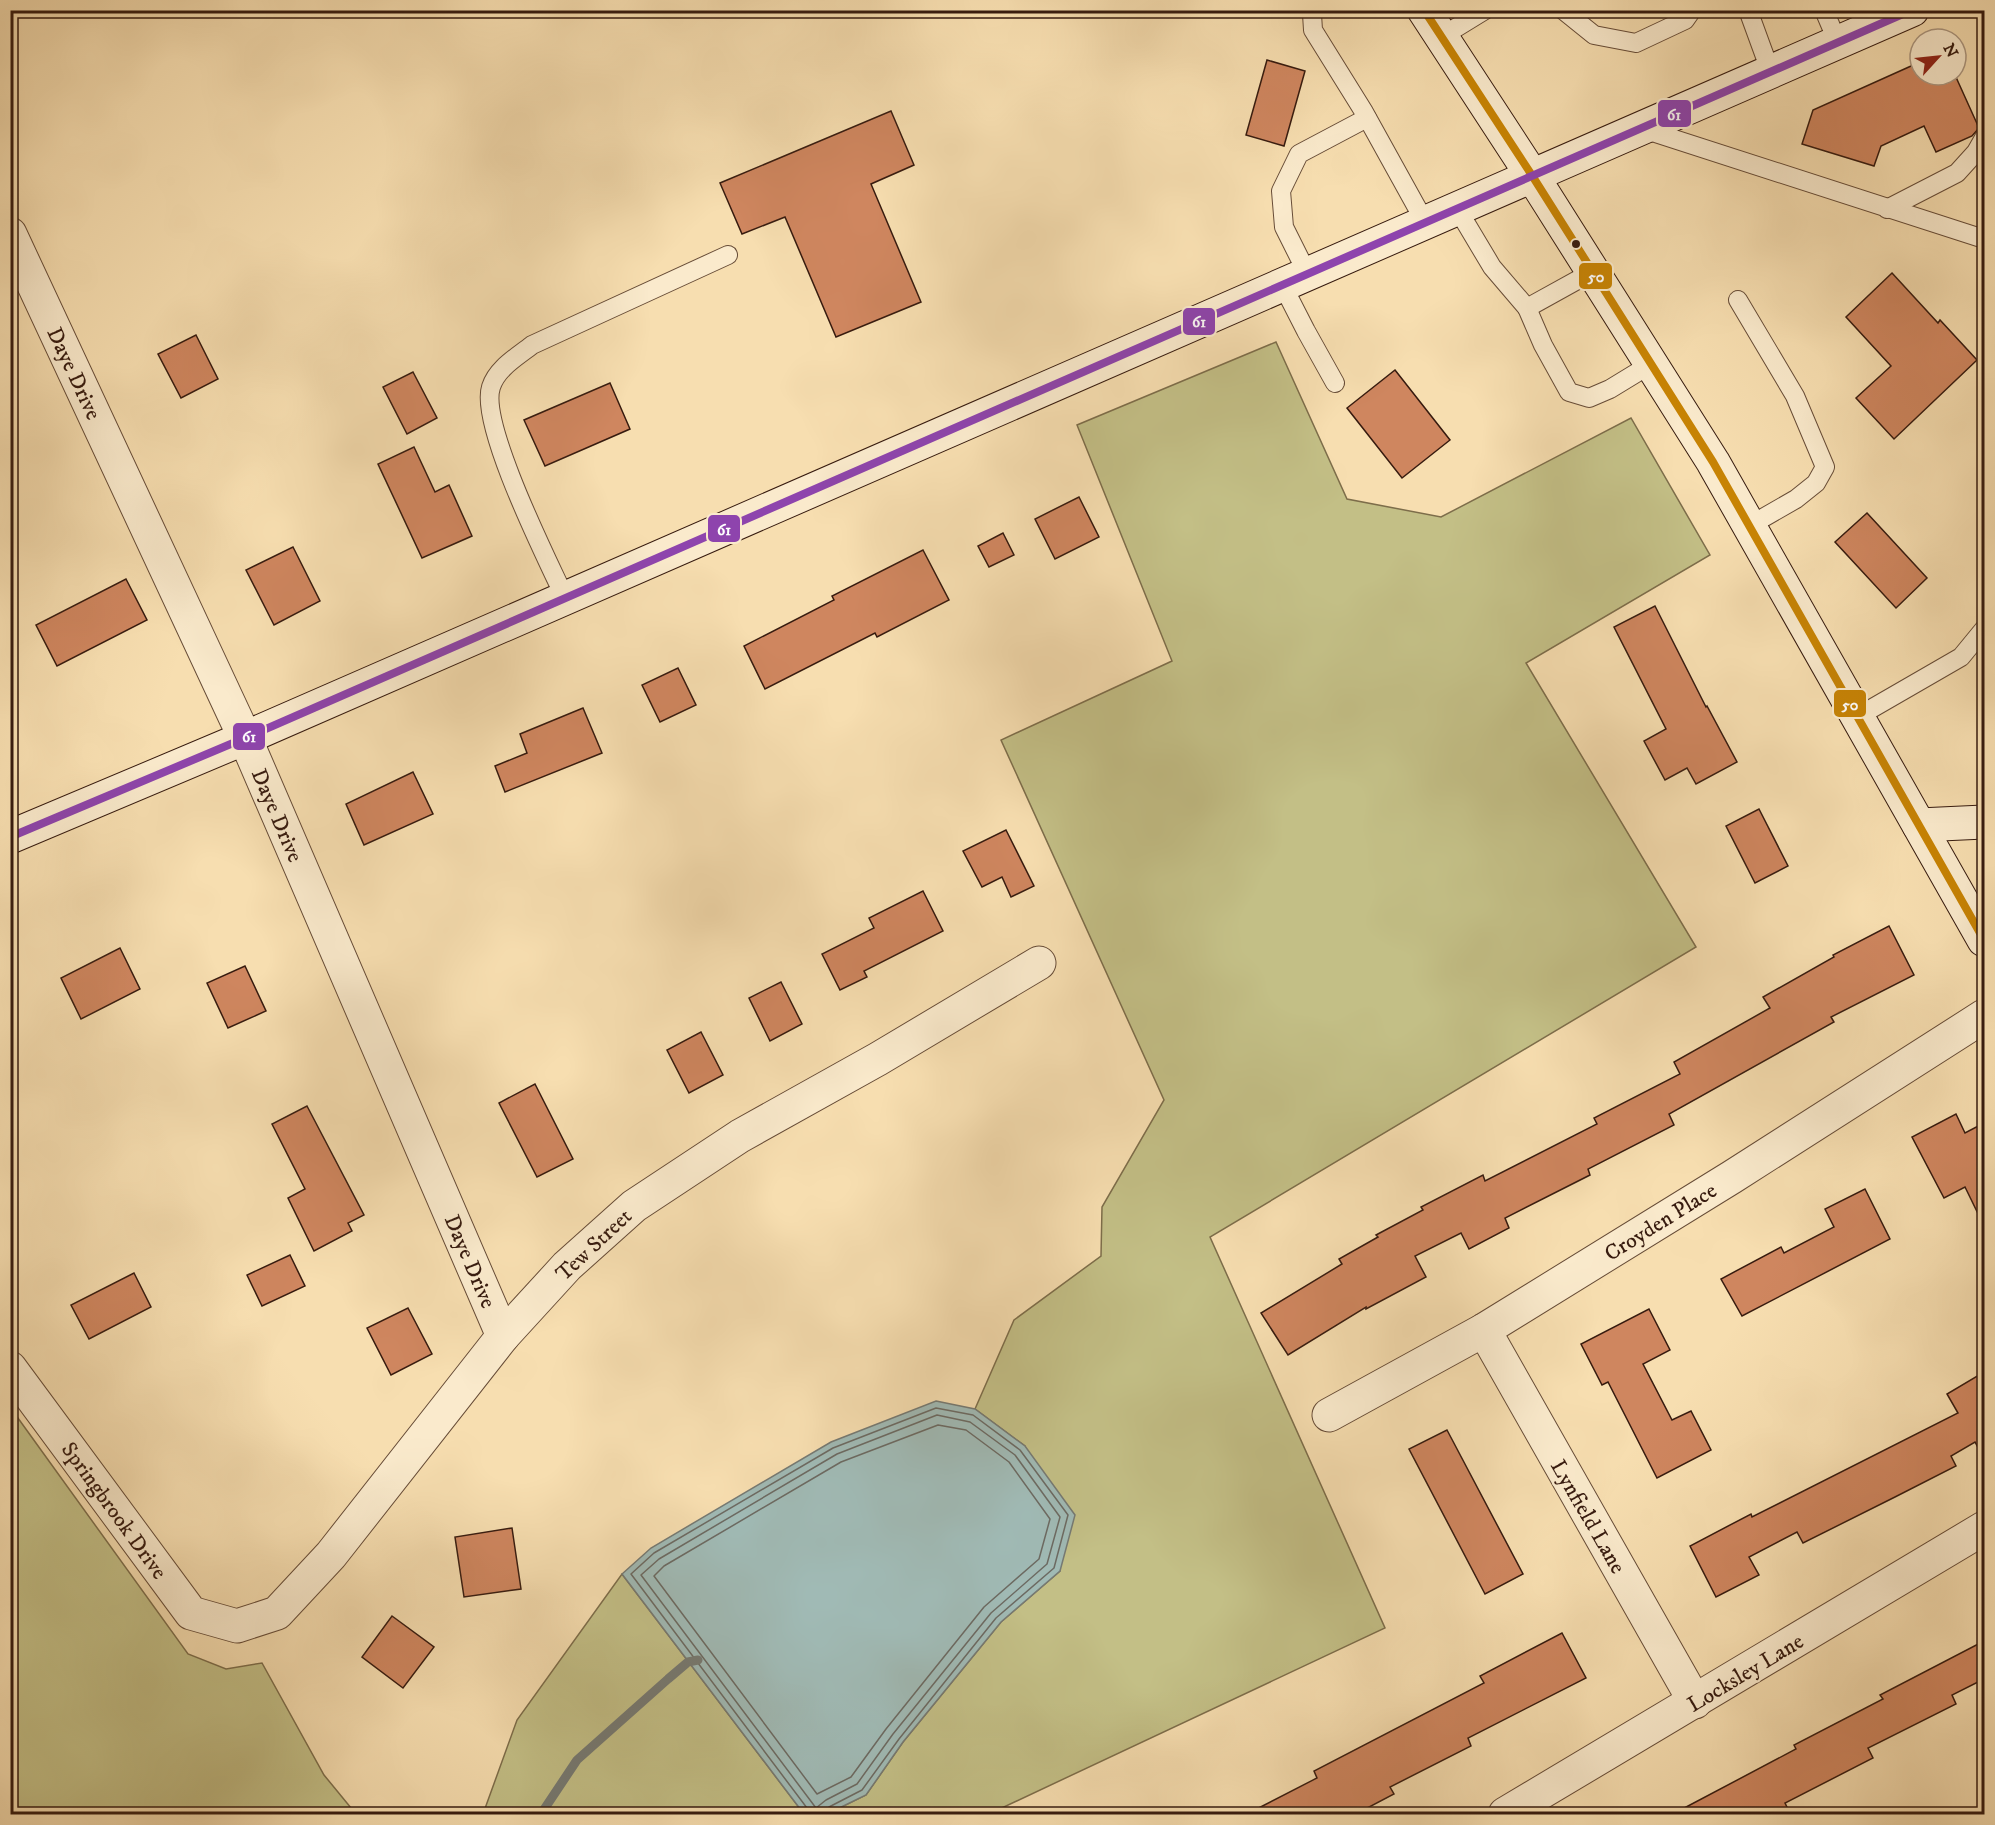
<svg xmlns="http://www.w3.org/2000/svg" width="1995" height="1825" font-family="'IM FELL DW Pica',serif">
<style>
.green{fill:#c3bf86;stroke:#7d6d4a;stroke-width:1.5}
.water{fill:#a0bab5;stroke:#767a73;stroke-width:1.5}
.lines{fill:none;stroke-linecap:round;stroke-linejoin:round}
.shore{stroke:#6c6a62;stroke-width:1.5}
.stream{stroke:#767a73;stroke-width:9}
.building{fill:#cf865f;stroke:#371b0f;stroke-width:1.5}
.lane-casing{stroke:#674c37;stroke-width:20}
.street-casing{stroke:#674c37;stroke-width:35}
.secondary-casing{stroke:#371b0f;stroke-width:35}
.lane{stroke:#faeacc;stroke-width:18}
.street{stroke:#faeacc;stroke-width:33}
.secondary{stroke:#faeacc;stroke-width:33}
.bus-1-casing{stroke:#faeacc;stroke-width:12}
.bus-2-casing{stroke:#faeacc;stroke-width:12}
.bus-1{stroke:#c78304;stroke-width:8}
.bus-2{stroke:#8e44ad;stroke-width:8}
.bus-dot{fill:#371b0f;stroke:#faeacc;stroke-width:2}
.labels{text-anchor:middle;stroke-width:4.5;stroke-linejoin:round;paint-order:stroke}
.street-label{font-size:22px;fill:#371b0f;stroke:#faeacc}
.line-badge{stroke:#faeacc;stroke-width:2}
.badge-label{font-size:16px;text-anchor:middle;font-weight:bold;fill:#fff}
</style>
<rect width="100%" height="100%" fill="#f7deb0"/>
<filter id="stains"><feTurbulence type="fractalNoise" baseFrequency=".00333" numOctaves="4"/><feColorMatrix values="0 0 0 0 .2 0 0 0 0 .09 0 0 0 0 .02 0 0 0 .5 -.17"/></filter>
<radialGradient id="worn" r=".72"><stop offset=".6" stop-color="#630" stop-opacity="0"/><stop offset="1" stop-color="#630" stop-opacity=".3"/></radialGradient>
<g class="green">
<polygon points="1276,342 1347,499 1441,517 1631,418 1710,555 1526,663 1696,947 1210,1237 1385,1628 989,1814 827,1814 866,1795 903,1742 1001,1622 1060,1571 1025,1446 975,1409 1014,1320 1101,1256 1102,1207 1164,1100 1001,740 1172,661 1077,425"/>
<polygon points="10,1407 188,1654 226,1669 262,1663 324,1775 356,1814 11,1814"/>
<polygon points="622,1574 804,1814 483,1814 517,1720"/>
</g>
<polygon class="water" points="936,1401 975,1409 1025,1446 1075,1515 1060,1571 1001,1622 903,1742 866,1795 827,1814 804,1814 622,1574 651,1548 831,1442"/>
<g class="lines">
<g class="shore">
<polygon points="937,1415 970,1422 1015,1455 1060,1517 1047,1564 991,1613 893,1734 857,1784 826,1800 816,1808 641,1575 659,1559 837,1454"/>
<polygon points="938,1425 966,1430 1009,1462 1050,1519 1039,1559 984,1607 886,1729 851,1777 817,1794 654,1576 664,1566 841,1462"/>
<polyline points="808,1814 807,1808 631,1574 654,1553 833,1448 936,1408 973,1415 1020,1450 1068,1515 1054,1568 996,1618 899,1739 862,1790 829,1807 826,1814"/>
</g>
<polyline class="stream" points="541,1814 577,1760 668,1679 688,1662 698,1660"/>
</g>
<g class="building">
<polygon points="1267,60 1305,71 1284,146 1246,135"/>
<polygon points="1920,62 1920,75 1955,75 1979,128 1972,136 1936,152 1924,126 1881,146 1874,166 1802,144 1813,110"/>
<polygon points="891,111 914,165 871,184 921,302 836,337 785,217 742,234 720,183"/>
<polygon points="1892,273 1938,323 1940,320 1977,360 1894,439 1856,398 1891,366 1846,317"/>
<polygon points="196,335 218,379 181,398 158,354"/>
<polygon points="1395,370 1450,440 1402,478 1347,408"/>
<polygon points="413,372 437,418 407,434 383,387"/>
<polygon points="610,383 630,429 545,466 524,420"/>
<polygon points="414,447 435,492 449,485 472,536 422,558 378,464"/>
<polygon points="1079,497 1099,537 1055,559 1035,519"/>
<polygon points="1867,513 1927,578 1896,608 1835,542"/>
<polygon points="1003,533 1014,555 989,567 978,546"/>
<polygon points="293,547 320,601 274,625 246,570"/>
<polygon points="923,550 949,600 877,637 875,633 765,689 744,646 834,600 832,596"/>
<polygon points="126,579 147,620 57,666 36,625"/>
<polygon points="1655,606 1706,707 1707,706 1737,762 1696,784 1687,768 1665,780 1644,741 1666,729 1614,627"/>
<polygon points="678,668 696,705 660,722 642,685"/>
<polygon points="583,708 602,753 505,792 495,766 527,753 520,734"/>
<polygon points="413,772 433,814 364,845 346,804"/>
<polygon points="1759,809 1788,866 1755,883 1726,826"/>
<polygon points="1006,830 1034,886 1011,897 1002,877 982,887 963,851"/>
<polygon points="923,891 943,931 864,971 867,977 840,990 822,954 874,928 869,918"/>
<polygon points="1889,926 1914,975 1831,1017 1834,1022 1669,1114 1674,1125 1588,1169 1590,1175 1505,1218 1509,1228 1469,1249 1461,1233 1415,1256 1426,1277 1366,1309 1366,1307 1288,1355 1261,1313 1342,1264 1339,1259 1378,1237 1376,1235 1423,1210 1421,1207 1483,1175 1485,1181 1597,1124 1594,1118 1680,1074 1674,1062 1770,1008 1763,997 1834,957 1833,955"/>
<polygon points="120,948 140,989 81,1019 61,978"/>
<polygon points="245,966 266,1011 228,1028 207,983"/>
<polygon points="781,982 802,1024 770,1041 749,998"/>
<polygon points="701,1032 723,1075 689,1093 667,1050"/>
<polygon points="535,1084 573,1159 537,1177 499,1103"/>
<polygon points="307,1106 364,1215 348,1223 352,1231 314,1251 288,1198 305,1189 272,1124"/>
<polygon points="1956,1114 1965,1133 1984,1123 1984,1226 1965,1187 1944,1198 1912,1137"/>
<polygon points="1865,1189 1890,1239 1742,1316 1721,1279 1781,1247 1784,1253 1834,1227 1825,1209"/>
<polygon points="290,1255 305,1286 262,1306 247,1275"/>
<polygon points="134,1273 151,1307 89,1339 71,1305"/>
<polygon points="408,1308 432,1354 391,1375 367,1328"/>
<polygon points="1649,1309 1670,1350 1643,1364 1672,1420 1691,1411 1711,1450 1657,1478 1608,1382 1602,1385 1581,1344"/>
<polygon points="1984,1372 1984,1459 1975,1442 1951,1456 1956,1466 1895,1497 1803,1543 1797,1532 1749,1557 1759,1575 1716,1597 1690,1546 1751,1514 1752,1517 1958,1413 1947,1394"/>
<polygon points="1447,1430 1523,1574 1485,1594 1409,1449"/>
<polygon points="512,1528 521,1589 464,1597 455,1537"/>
<polygon points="392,1616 434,1647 403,1688 362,1657"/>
<polygon points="1562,1633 1586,1678 1468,1738 1471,1746 1390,1787 1394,1794 1354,1815 1245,1815 1317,1778 1314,1771 1484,1683 1480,1676"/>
<polygon points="1984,1641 1984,1679 1952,1695 1956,1704 1868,1748 1873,1758 1785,1803 1791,1815 1671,1815 1796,1749 1794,1745 1883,1699 1880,1695"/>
</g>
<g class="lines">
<g class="lane-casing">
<g id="lane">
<polyline points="1316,10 1312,14 1313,30 1364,112 1426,224"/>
<polyline points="1563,10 1594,35 1636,43 1685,20 1692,10"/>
<polyline points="1748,10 1771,73"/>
<polyline points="1824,10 1838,43"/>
<polyline points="1441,37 1485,10"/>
<polyline points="1643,129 1984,239"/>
<polyline points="1887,209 1957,173 1976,152 1984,138"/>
<polyline points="1458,210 1492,267 1527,308 1592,272"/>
<polyline points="1308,275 1284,227 1281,191 1299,154 1367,118"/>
<polyline points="1283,286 1306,331 1335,383"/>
<polyline points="1738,300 1795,396 1825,467 1816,483 1796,499 1749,526"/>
<polyline points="1527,308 1543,345 1569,392 1589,398 1610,389 1651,364"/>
<path d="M 565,598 C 547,559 479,424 491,387 C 497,368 517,357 532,345 L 728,255"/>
<polyline points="1857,717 1961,657 1984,629"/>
</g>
</g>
<g class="street-casing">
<g id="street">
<polyline points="10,234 245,738 503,1336"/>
<polyline points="1484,1330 1695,1702"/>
<polyline points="10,1368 191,1613 237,1626 277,1613 331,1555 503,1336 567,1266 634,1206 740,1136 878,1059 1039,963"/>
<polyline points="1329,1415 1484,1330 1732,1177 1984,1016"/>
<polyline points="1505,1814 1984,1528"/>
</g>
</g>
<g class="secondary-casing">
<g id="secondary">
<polyline points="1424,10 1533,177 1713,462 1984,940"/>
<polyline points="1919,825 1984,822"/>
<polyline points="10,837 245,738 1912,10"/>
</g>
</g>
<use href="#lane" class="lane"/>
<use href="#street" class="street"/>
<use href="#secondary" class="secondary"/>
<g class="bus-1-casing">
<polyline id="bus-1" points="1424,10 1533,177 1713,462 1984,940"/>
</g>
<g class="bus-2-casing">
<polyline id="bus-2" points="10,837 245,738 1912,10"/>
</g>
<use href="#bus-1" class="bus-1"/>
<use href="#bus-2" class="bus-2"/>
</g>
<circle class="bus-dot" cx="1576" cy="244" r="5"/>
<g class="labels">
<g class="street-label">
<text transform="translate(75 373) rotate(65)" y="8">Daye Drive</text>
<text transform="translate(278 815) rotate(67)" y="8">Daye Drive</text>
<text transform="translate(1660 1221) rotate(-32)" y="8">Croyden Place</text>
<text transform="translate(593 1244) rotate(-43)" y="8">Tew Street</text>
<text transform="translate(471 1261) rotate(67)" y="8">Daye Drive</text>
<text transform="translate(115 1510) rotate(54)" y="8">Springbrook Drive</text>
<text transform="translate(1589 1516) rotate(60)" y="8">Lynfield Lane</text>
<text transform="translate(1745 1672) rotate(-31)" y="8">Locksley Lane</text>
</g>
</g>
<g class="line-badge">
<rect x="1657" y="99" width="35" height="29" rx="6" fill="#8e44ad"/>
<rect x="1578" y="262" width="35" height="28" rx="6" fill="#c78304"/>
<rect x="1182" y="307" width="34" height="29" rx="6" fill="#8e44ad"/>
<rect x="707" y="514" width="34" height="29" rx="6" fill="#8e44ad"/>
<rect x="1833" y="689" width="34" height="29" rx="6" fill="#c78304"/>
<rect x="232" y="722" width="34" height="29" rx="6" fill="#8e44ad"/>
</g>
<g class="badge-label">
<text x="1674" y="120">61</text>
<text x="1596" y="282">50</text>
<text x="1199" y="327">61</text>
<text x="724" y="535">61</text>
<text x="1850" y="710">50</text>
<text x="249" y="742">61</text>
</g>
<rect width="1995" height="1825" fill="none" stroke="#f7deb0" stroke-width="36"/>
<rect x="12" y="12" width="1971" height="1801" fill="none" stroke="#371b0f" stroke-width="3"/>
<rect x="18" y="18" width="1959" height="1789" fill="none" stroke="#371b0f" stroke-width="1.5"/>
<g transform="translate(1938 57) rotate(63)"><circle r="28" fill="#faeacc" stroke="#ac9780" stroke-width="1.5"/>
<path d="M0-4.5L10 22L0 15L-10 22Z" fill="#8f2418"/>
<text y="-9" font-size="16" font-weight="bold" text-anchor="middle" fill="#371b0f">N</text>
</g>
<rect width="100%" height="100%" filter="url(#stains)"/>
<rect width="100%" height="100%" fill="url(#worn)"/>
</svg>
